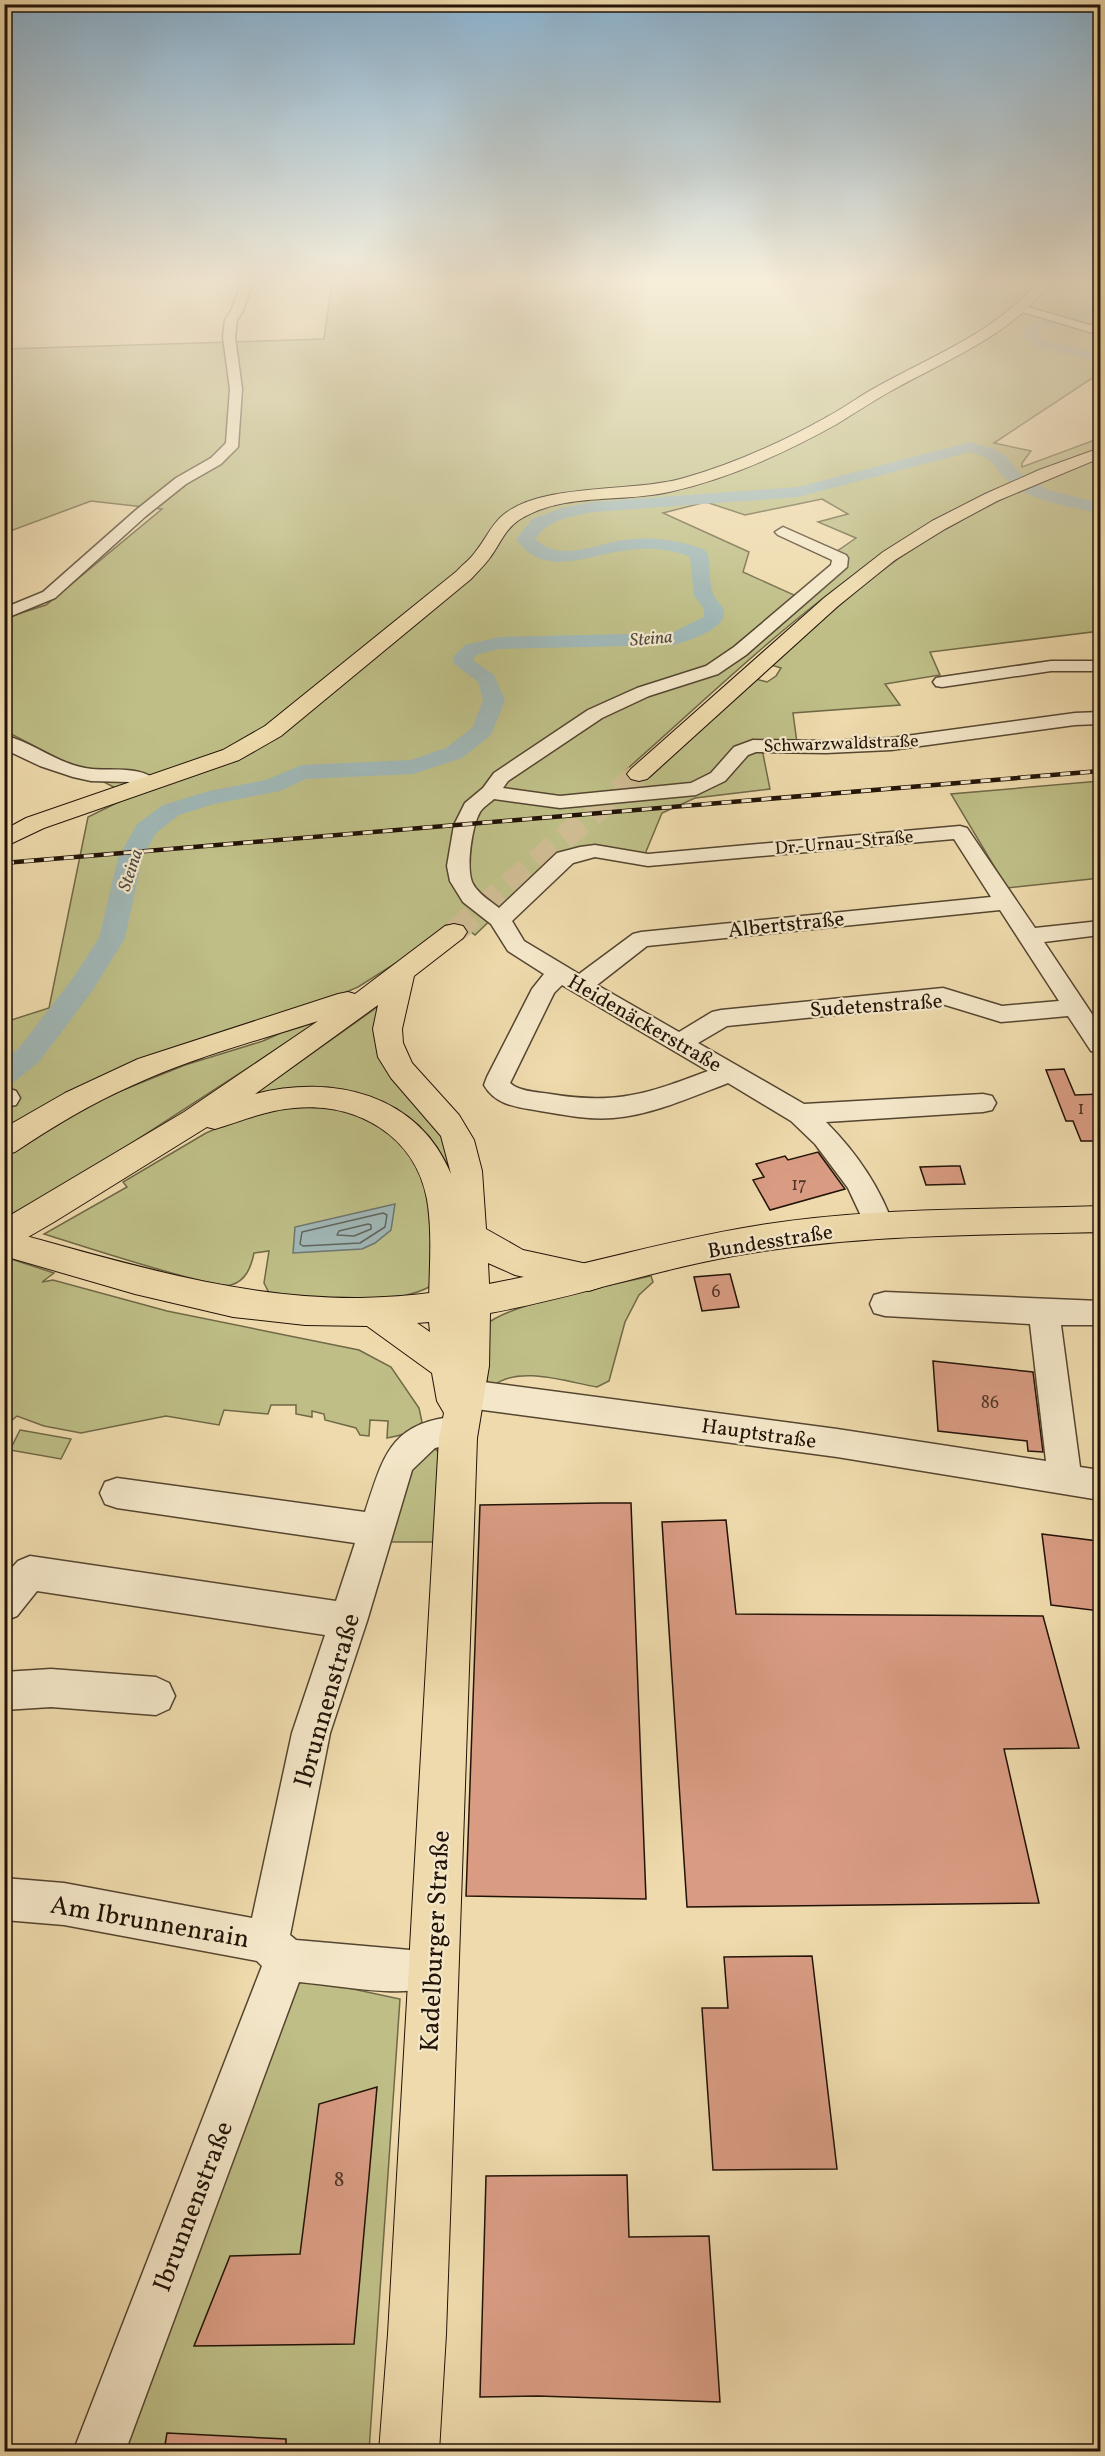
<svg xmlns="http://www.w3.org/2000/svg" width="1105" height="2456" font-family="Vollkorn,serif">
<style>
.green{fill:#bebe86;stroke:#706846;stroke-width:1.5;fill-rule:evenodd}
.water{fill:#a0b7b6;stroke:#6e7570;stroke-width:1.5}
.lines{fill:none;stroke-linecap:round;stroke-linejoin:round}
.shore{stroke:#61655e;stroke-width:1.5}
.river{fill:#a0b7b6;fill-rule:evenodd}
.building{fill:#d99c83;stroke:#221307;stroke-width:1.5}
.highway-tunnel{stroke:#cfbc93;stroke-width:24;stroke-dasharray:24 12;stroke-linecap:butt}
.minor-casing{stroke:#554530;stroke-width:3}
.major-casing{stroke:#221307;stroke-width:2}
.highway-casing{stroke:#221307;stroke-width:2}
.minor{fill:#f4e7c9;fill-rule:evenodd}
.major{fill:#eedaac;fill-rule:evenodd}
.highway{fill:#eedaac;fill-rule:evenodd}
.rail-casing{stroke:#221307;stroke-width:4.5}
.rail{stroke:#f4e7c9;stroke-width:3;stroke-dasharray:10;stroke-linecap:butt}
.labels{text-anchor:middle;stroke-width:4.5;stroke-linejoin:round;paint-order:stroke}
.far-water-label{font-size:18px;font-style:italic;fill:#4e4c44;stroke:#f4e7c9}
.far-street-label{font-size:18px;fill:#221307;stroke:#f4e7c9}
.number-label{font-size:18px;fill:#503526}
.street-label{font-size:21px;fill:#221307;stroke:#f4e7c9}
.near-number-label{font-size:21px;fill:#503526}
.near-street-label{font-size:26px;fill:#221307;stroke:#f4e7c9}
</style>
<rect width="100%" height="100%" fill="#eedaac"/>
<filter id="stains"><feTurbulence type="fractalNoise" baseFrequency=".00333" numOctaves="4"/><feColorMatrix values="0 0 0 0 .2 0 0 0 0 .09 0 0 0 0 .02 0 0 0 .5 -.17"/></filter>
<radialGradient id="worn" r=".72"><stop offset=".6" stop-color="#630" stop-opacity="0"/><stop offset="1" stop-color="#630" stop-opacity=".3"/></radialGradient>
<g class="green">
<path d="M 332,282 L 1100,282 L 1100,331 L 1070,326 L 1100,334 L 1100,373 L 994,443 L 1031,451 L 1022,463 L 1022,467 L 1100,438 L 1100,448 C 1017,476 934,516 862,569 C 778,629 703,702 626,770 L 650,777 L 756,679 L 767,682 L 776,676 L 781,668 L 771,665 C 813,629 855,589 901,557 C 962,516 1031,483 1100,458 L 1100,631 L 930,652 L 940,675 L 885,684 L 900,705 L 793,713 L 797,743 L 762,749 L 770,789 L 695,798 L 662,813 L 645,854 L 589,848 L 504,907 L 475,935 L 454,919 L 404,958 L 358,987 L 5,1137 L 5,1022 L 49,1008 L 88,817 L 131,796 L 13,735 L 5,728 L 5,618 L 46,605 L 162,509 L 91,501 L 5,533 L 5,349 L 324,339 ZM 822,499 L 848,514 L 818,522 L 856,538 L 830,556 L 835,566 L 796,596 L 743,572 L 749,552 L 663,513 L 706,502 L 745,515 Z"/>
<polygon points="1100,781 1100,878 1007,888 951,794"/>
<polygon points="383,1003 440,1127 461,1203 413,1122 252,1096"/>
<polygon points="316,1017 320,1021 95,1167 5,1218 4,1157 87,1107 118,1092 185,1065 263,1041"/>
<path d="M 290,1106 L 351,1110 L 399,1134 L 432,1197 L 431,1286 C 390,1309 315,1297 269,1293 L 264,1283 L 269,1251 L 254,1253 C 251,1267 246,1281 231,1285 C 215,1290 70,1242 44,1234 L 127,1187 L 123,1182 L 206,1133 L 227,1124 Z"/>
<path d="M 5,1257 L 54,1273 L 42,1282 L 53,1280 L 167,1311 L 359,1350 L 391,1367 L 419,1408 L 422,1422 C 414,1432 399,1436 387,1438 L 388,1421 L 370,1420 L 369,1436 L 360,1435 L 356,1428 L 325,1420 L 324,1414 L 312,1411 L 312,1417 L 296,1414 L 296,1405 L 271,1405 L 268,1414 L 224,1410 L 219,1425 L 166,1416 L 81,1433 L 44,1426 L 17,1416 L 5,1426 Z"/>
<path d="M 651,1276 L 653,1282 L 639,1295 L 625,1322 L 609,1381 L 597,1387 C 567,1382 518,1365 493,1386 L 486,1380 L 486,1325 C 506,1304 617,1284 651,1276 Z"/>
<polygon points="20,1430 71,1439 61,1459 10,1450"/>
<polygon points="433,1448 438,1451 440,1458 435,1542 383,1542 400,1490 418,1456"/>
<polygon points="292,1976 400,1999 369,2451 108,2452"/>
</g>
<polygon class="water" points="395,1204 391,1230 375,1243 362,1249 293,1253 295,1227"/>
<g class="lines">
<g class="shore">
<polygon points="383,1213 387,1215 385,1227 360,1243 303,1246 300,1244 302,1232"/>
<polygon points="368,1224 371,1225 371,1229 354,1236 337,1235 339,1231"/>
</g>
<g class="river">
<polygon points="1100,304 1100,312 1045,329 1037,334 1037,336 1047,341 1100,354 1100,362 1037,347 1023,338 1025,329 1035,323"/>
<path d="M 970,442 L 994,449 L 1006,456 L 1021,474 L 1048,490 L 1100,503 L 1100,513 C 1071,507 1032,502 1009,482 C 991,466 998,460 970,452 L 798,497 L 593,512 C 569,517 550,519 535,539 C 562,565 600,541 632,539 C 658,537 682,541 705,550 L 708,554 C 710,566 709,585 714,596 C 717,602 723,605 724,612 C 726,629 688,641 673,645 L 499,649 L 479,654 L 473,658 L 474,661 L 494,675 L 505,700 L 491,735 L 462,758 L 413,774 L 306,779 L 280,791 L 214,804 L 179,815 L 156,833 L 142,858 L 125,938 L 93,990 L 39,1062 L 14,1082 L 4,1085 L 4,1059 L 19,1048 L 73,978 L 99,938 L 118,858 L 137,824 L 163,805 L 209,791 L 266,780 L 302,765 L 411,760 L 446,748 L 473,727 L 483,700 L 478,682 L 454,664 L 453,657 L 465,645 L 499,637 L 671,633 L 704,617 L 704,609 L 694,596 L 690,557 C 669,548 645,547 622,551 C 585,556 543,578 516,539 L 532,519 L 562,508 L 593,502 L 798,487 Z"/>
</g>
</g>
<g class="building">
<polygon points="1064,1069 1075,1095 1101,1094 1101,1141 1081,1141 1073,1121 1066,1121 1046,1070"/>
<polygon points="818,1152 845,1189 770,1210 753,1180 764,1177 756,1164 785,1156 788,1160"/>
<polygon points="952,1166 960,1166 965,1184 926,1185 920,1167"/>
<polygon points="730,1274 739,1307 702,1311 694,1277"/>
<polygon points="933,1361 1033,1372 1043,1452 1028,1451 1027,1441 938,1431"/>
<polygon points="602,1503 631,1503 646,1899 466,1896 480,1505"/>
<polygon points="726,1520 736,1614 1043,1616 1079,1748 1004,1749 1039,1903 687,1907 662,1522"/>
<polygon points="1042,1534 1098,1541 1101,1574 1094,1573 1100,1611 1051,1605"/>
<polygon points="812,1956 837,2169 713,2170 702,2008 728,2008 724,1957"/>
<polygon points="377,2087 354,2344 194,2346 230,2256 300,2254 319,2104"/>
<polygon points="627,2175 629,2237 709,2236 720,2402 538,2396 480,2397 486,2176"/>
<polygon points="167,2433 286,2439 286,2451 164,2451"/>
</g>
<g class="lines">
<polyline class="highway-tunnel" points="454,932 639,774"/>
<g class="minor-casing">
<g id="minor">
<polygon points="242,282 252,282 243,311 237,320 235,337 242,389 238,447 221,464 186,484 146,516 55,598 4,619 4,608 43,592 136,510 176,478 211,458 226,443 230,389 223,337 225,320 231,311"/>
<polygon points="1020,305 1100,328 1100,335 1016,310 1016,306"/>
<path d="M 783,527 L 846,555 L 848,558 L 847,567 L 746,655 L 718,674 L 649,696 L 602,718 L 508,781 L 503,788 L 560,796 L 691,783 L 711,773 L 734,747 L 753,740 L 826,741 L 891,738 L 1075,713 L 1100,712 L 1100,724 L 1075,725 L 891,750 L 826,753 L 756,752 L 748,755 L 725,781 L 696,795 L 560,808 L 494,799 C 490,803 483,807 480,812 C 472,826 466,866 472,882 C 477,893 489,900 499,908 L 557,853 L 580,847 L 595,845 L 648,854 L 960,826 L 967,828 L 1035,928 L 1100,921 L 1100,935 L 1044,942 L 1100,1026 L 1100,1053 L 1091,1051 L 1068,1016 L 1001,1022 L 942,1004 L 727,1026 L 698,1043 L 804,1104 L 983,1094 L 992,1096 L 996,1103 L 992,1110 L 983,1112 L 826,1122 C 856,1152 880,1187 894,1227 L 890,1235 L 880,1238 L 870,1235 L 848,1188 L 815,1144 L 791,1121 L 728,1083 C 691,1097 652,1115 613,1118 C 589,1120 564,1115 540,1111 C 518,1107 496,1106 484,1085 L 487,1077 L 532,989 L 544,974 L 508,951 L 491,924 L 463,902 L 450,881 L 447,866 L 454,825 L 465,803 L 483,788 L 494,773 L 588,710 L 637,688 L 706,666 L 734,647 L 831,565 L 832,560 L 778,535 L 775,532 ZM 954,839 L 991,897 L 641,932 L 633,934 L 579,974 L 524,941 L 512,921 L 573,863 L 595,857 L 648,866 ZM 1000,910 L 1059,1001 L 1002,1006 L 943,988 L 721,1010 L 712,1012 L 679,1032 L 597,985 L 647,946 ZM 562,985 L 708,1071 C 647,1094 616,1105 550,1094 C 538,1092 525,1092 514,1086 L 510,1083 L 513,1077 L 554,993 Z"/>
<polygon points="1051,661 1100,661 1100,671 1051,671 942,687 936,686 933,682 936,678 942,677"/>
<path d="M 4,735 C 35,743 60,766 92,769 C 112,771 146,765 159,784 L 156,788 L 149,790 L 128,782 L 91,781 L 73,777 L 40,766 L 4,749 Z"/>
<polygon points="4,1087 16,1091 20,1098 16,1105 4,1107"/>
<polygon points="885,1292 1100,1301 1100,1325 1061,1325 1080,1467 1100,1470 1100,1500 837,1457 453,1406 442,1402 437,1392 442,1382 453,1378 837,1429 1046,1461 1030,1324 885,1316 874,1313 870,1304 874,1295"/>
<path d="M 459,1416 L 470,1420 L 475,1430 L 470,1440 L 435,1448 L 412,1470 L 367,1621 L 330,1733 L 290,1935 L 296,1940 L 410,1950 L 432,1947 L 447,1953 L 453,1968 L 447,1983 C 406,2000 344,1986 299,1982 L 125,2452 L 73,2452 L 262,1966 L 257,1961 L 64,1925 L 4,1920 L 4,1878 L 64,1883 L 252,1918 L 292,1733 L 325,1635 L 37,1591 L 17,1616 L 4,1621 L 4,1576 L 18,1561 L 30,1556 L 336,1601 L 355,1543 L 117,1508 L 105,1504 L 100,1493 L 105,1482 L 117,1478 L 365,1512 C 384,1455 390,1422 459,1416 Z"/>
<polygon points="51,1669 156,1677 169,1683 175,1696 169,1709 156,1715 51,1707 4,1710 4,1672"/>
</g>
</g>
<g class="major-casing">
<g id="major">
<path d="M 1038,282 L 1051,282 C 1011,336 948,359 891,391 C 873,401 855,413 837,424 C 785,453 728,479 669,492 C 621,503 563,492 519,520 C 505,529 499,546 489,559 C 484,566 477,572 471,579 L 281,736 L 239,760 L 44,828 L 4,847 L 4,830 L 26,818 L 223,750 L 265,726 L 457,571 C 463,564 471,559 476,551 C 486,539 491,525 503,515 C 544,482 632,493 684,478 C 733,464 780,443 825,418 C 844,408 861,395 880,385 C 936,354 995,332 1038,282 Z"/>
<path d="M 1100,1206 L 1100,1232 C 984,1235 866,1234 751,1253 C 663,1267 578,1297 490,1313 L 489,1366 L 477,1438 L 446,2334 L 439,2452 L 379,2452 L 388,2334 L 439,1438 L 444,1413 L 437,1401 L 432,1373 L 367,1326 L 305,1325 L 233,1317 L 135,1294 L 4,1256 L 4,1230 C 122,1262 237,1299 360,1298 C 493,1296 618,1249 749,1227 C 865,1207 983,1210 1100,1206 ZM 429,1322 L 430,1332 L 417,1323 Z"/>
</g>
</g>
<g class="highway-casing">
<g id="highway">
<polygon points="1100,448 1100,458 997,501 945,529 895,560 838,606 647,779 639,781 631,779 627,774 631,769 824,598 883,552 932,521 985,494 1039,470"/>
<path d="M 454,924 L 463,926 L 467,932 L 463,938 L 414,976 L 402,1029 L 403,1043 L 412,1063 L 459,1115 L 474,1140 L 482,1171 L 486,1229 L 523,1250 L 601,1267 L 606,1277 L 601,1287 L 589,1291 L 515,1275 L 488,1263 L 490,1303 L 485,1313 L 473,1317 L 461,1313 L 458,1318 L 446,1322 L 434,1318 L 429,1308 C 429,1272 433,1234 427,1199 C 415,1135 356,1102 294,1108 C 267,1110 241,1121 215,1129 L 207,1127 L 54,1222 L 16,1244 L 4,1248 L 4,1219 L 184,1112 L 318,1021 C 256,1041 191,1058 131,1086 C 90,1104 52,1127 15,1152 L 4,1155 L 4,1128 L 65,1093 L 138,1059 L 338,994 L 348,992 L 355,994 L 445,926 ZM 378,1005 L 373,1029 L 378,1057 L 391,1078 L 441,1136 L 451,1174 C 418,1094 333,1074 255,1094 Z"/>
</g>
</g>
<use href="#minor" class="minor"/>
<use href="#major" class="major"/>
<use href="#highway" class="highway"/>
<g class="rail-casing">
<polyline id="rail" points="4,863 1100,771"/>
</g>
<use href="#rail" class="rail"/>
</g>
<linearGradient id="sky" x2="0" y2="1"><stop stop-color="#8bb5d4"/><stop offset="0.45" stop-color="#f7eeda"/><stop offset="1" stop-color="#f7eeda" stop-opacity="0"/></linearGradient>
<rect width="1105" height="626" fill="url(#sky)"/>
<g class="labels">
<g class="far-water-label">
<text transform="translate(651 638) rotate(-5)" y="6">Steina</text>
<text transform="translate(130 870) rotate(-72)" y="6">Steina</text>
</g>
<g class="far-street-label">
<text transform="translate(841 743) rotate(-2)" y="6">Schwarzwaldstraße</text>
<text transform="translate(844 842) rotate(-5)" y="6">Dr.-Urnau-Straße</text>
</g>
<g class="number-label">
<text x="1081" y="1114">1</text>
<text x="799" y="1190">17</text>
<text x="716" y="1297">6</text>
<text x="990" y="1408">86</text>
</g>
<g class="street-label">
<text transform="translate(786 924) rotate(-6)" y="7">Albertstraße</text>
<text transform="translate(876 1005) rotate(-4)" y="7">Sudetenstraße</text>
<text transform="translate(645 1023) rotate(30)" y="7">Heidenäckerstraße</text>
<text transform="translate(770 1241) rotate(-9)" y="7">Bundesstraße</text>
<text transform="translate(759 1433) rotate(8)" y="7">Hauptstraße</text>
</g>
<g class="near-number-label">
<text x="339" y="2186">8</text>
</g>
<g class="near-street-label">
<text transform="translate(326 1700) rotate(-74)" y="9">Ibrunnenstraße</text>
<text transform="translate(150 1921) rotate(10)" y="9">Am Ibrunnenrain</text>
<text transform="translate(434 1941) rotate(-87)" y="9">Kadelburger Straße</text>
<text transform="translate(192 2206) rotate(-69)" y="9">Ibrunnenstraße</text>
</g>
</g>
<rect width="1105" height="2456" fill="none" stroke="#eedaac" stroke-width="24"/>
<rect x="6" y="6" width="1093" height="2444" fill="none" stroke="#221307" stroke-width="3"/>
<rect x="12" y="12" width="1081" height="2432" fill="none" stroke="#221307" stroke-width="1.5"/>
<rect width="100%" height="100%" filter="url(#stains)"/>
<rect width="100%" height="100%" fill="url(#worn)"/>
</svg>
